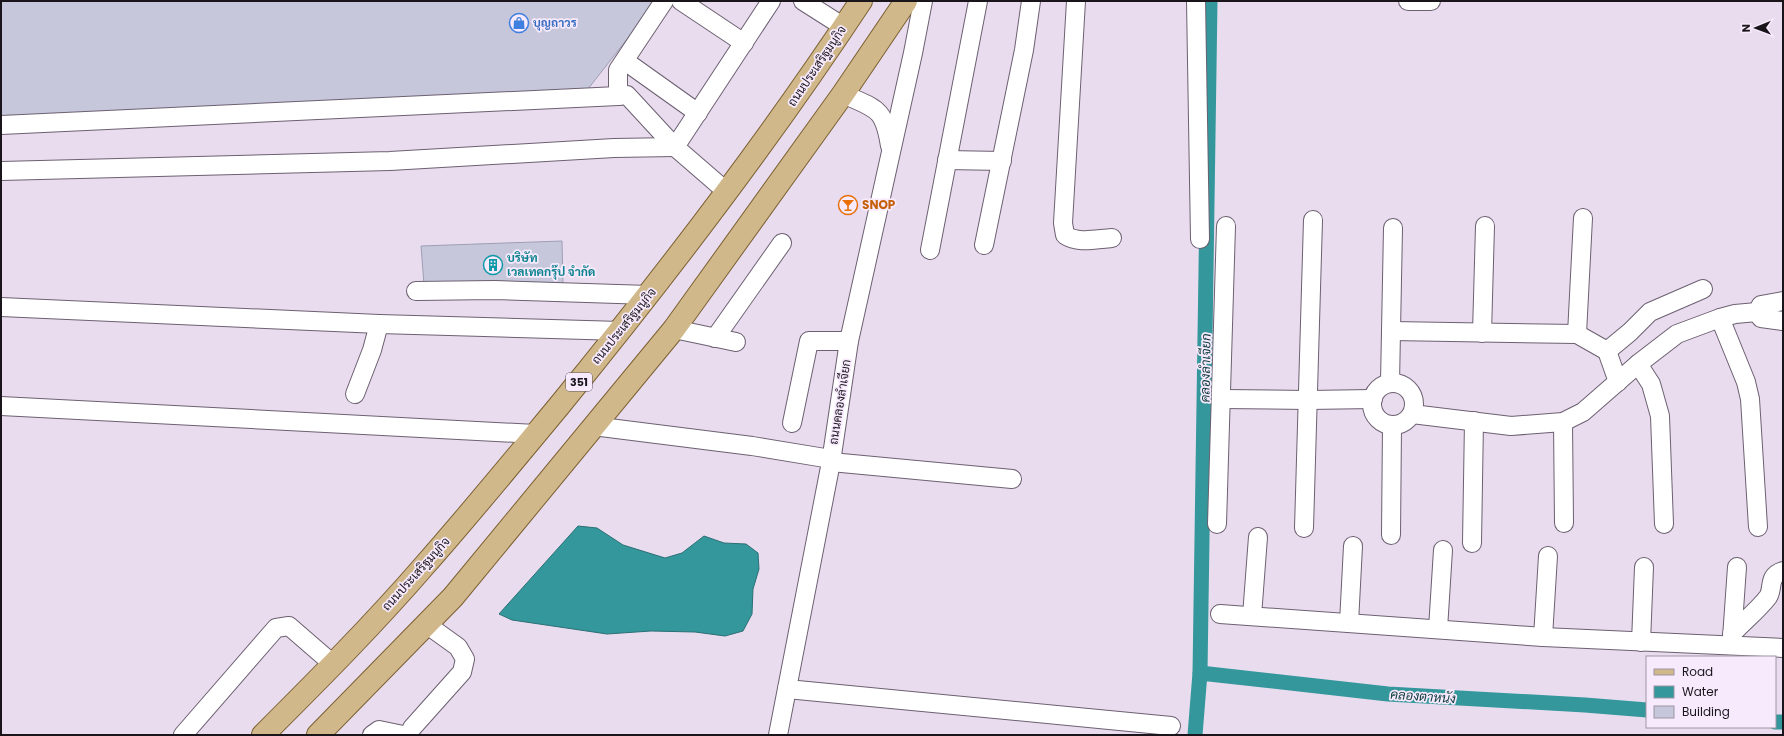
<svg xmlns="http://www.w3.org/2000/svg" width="1784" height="736" font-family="Poppins,Sarabun,sans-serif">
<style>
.water{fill:#33979b;stroke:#2b7075}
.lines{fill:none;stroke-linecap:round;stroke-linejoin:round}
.canal{stroke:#33979b;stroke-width:15}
.building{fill:#c6c7db;stroke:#9e9fb3}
.minor-casing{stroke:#6c6071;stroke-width:20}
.major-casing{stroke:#7b6031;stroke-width:24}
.minor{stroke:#fff;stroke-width:18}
.major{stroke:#d0b88b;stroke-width:22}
.labels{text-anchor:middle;stroke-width:3.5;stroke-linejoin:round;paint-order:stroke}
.shield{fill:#f7eafd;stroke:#5c555f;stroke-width:1}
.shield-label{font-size:11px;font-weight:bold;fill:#19151b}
.shop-label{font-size:12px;font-weight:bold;fill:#366cbe;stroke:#f7eafd;text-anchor:start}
.street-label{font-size:12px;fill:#19151b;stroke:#f7eafd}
.food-label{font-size:12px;font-weight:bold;fill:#c56008;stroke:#f7eafd;text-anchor:start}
.culture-label{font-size:12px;font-weight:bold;fill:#0d838f;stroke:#f7eafd;text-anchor:start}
.water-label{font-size:13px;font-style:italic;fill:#0b3a3c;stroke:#f7eafd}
</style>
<rect width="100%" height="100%" fill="#e9dcef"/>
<polygon class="water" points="578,526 597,528 623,545 665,558 682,553 704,536 724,543 746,544 758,553 759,569 753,589 752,614 743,631 725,636 695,632 651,631 607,634 512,620 499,614"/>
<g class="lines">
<g class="canal">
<polyline points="1200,673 1388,694 1585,705 1647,710"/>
<polyline points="1775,722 1783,722"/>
<polyline points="1195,735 1200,673 1210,1"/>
</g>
</g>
<g class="building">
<polygon points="1,1 657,1 584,94 1,120"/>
<polygon points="562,241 563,286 424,284 421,246"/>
</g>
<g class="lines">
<g class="minor-casing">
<g id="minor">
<polyline points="664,1 618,70 618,96 627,95 675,147 727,192"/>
<polyline points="681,1 744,43"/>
<polyline points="803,1 844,27"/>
<path d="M 1076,1 L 1063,223 L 1065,235 C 1078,244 1096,239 1112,238"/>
<polyline points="1196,1 1200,239"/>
<polyline points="1408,1 1431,1"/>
<polyline points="625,61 698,113"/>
<path d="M 843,94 C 876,109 884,107 890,146"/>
<polyline points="1,125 618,96"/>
<polyline points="947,160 1002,161"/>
<polyline points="1,171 390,161 614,148 675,147 771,1"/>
<polyline points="984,245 1024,50 1031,1"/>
<polyline points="930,250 978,1"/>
<polyline points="416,291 495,290 649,295"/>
<polyline points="1,307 379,324 621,331"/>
<polyline points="1757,312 1761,318 1783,321"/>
<polyline points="1720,318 1746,382 1750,399 1758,527"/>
<polyline points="674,329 736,342"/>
<polyline points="1391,331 1577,334 1607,351 1618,382"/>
<polyline points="1482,333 1485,226"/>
<polyline points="1577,334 1583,218"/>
<polyline points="715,338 782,243"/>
<polyline points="1607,351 1630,332 1650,312 1703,289"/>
<polyline points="1638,364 1651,384 1660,416 1664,524"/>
<circle cx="1393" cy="404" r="21"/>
<polyline points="1390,383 1393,228"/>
<polyline points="355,394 372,350 379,324"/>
<polyline points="1222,399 1308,400 1373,399"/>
<polyline points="1,406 536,434"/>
<polyline points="1412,414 1511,426 1563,422 1583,412 1638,364 1677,334 1720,318 1735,314 1757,312 1761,305 1783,301"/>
<polyline points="1563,422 1564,523"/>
<polyline points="792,423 809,341 849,341"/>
<polyline points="593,426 752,446 831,459"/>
<polyline points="831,462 1012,479"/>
<polyline points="1217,524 1226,226"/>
<polyline points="1304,528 1313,220"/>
<polyline points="1391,535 1392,426"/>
<polyline points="1472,543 1474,421"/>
<polyline points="1220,614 1543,637 1783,648"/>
<polyline points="1252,616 1258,537"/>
<polyline points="1349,623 1353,546"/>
<polyline points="1438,629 1443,550"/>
<path d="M 1732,634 C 1743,622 1758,610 1768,597 C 1774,588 1767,576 1783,571"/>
<polyline points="1543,637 1548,556"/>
<polyline points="1732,638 1737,567"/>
<polyline points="1641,642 1644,567"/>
<polyline points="787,689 1171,726"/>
<polyline points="412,728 462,672 465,659 458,647 426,624"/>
<polyline points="183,735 276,628 289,626 334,665"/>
<polyline points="372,735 379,730 403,735"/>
<polyline points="778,735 831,462 849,341 913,53 923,1"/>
</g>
</g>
<g class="major-casing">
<g id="major">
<path d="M 263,735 C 318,680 373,625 424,566 C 470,514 515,459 559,406 C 666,275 768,142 861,1"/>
<polyline points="318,735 453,597 674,329 843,94 906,1"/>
</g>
</g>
<use href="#minor" class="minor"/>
<use href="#major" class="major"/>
</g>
<defs>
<g id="shop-ring" transform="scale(1)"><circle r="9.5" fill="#f7eafd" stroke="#3f7fe0" stroke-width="1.5"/><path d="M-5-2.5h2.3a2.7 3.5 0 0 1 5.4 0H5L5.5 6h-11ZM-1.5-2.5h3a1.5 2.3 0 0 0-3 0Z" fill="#3f7fe0"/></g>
<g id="bar-ring" transform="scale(1)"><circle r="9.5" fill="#f7eafd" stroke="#e8710a" stroke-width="1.5"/><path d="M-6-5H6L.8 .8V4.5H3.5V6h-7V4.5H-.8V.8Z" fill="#e8710a"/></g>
<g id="building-ring" transform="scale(1)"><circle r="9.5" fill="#f7eafd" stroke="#0f9aa8" stroke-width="1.5"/><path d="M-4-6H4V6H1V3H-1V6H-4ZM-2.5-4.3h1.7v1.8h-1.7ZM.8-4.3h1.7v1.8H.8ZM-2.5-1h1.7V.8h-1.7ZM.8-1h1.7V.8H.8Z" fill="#0f9aa8"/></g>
</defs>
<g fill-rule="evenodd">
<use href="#shop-ring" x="519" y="23"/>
<use href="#bar-ring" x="848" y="205"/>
<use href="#building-ring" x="493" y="265"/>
</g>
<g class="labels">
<rect class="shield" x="566" y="373" width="26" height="18" rx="3"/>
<g class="shield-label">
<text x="579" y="386">351</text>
</g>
<g class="shop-label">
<text x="533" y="27">บุญถาวร</text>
</g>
<g class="street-label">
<text transform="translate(817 66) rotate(-56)" y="4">ถนนประเสริฐมนูกิจ</text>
<text transform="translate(624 326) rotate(-51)" y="4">ถนนประเสริฐมนูกิจ</text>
<text transform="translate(840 402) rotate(-81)" y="4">ถนนคลองลำเจียก</text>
<text transform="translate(416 574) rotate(-48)" y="4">ถนนประเสริฐมนูกิจ</text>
</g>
<g class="food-label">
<text x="862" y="209">SNOP</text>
</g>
<g class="culture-label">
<text x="507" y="262">บริษัท<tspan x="507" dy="14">เวลเทคกรุ๊ป จำกัด</tspan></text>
</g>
<g class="water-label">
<text transform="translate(1205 368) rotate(-89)" y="5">คลองลำเจียก</text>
<text transform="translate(1423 696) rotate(4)" y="5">คลองตาหนัง</text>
</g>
</g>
<rect width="1784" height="736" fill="none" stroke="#19151b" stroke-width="4"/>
<rect x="1646" y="656" width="130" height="72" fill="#f7eafd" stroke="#9e95a3"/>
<rect x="1654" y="669" width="20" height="6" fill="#d0b88b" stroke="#9e95a3"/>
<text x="1682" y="676" font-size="12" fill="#19151b">Road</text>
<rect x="1654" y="686" width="20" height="12" fill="#33979b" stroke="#9e95a3"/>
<text x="1682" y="696" font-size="12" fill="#19151b">Water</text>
<rect x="1654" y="706" width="20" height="12" fill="#c6c7db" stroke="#9e95a3"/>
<text x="1682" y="716" font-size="12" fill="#19151b">Building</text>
<g transform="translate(1756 28) rotate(269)" stroke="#f7eafd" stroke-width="3" paint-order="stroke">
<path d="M0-3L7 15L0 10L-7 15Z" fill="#19151b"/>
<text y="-6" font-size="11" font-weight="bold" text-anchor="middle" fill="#19151b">N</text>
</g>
</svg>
